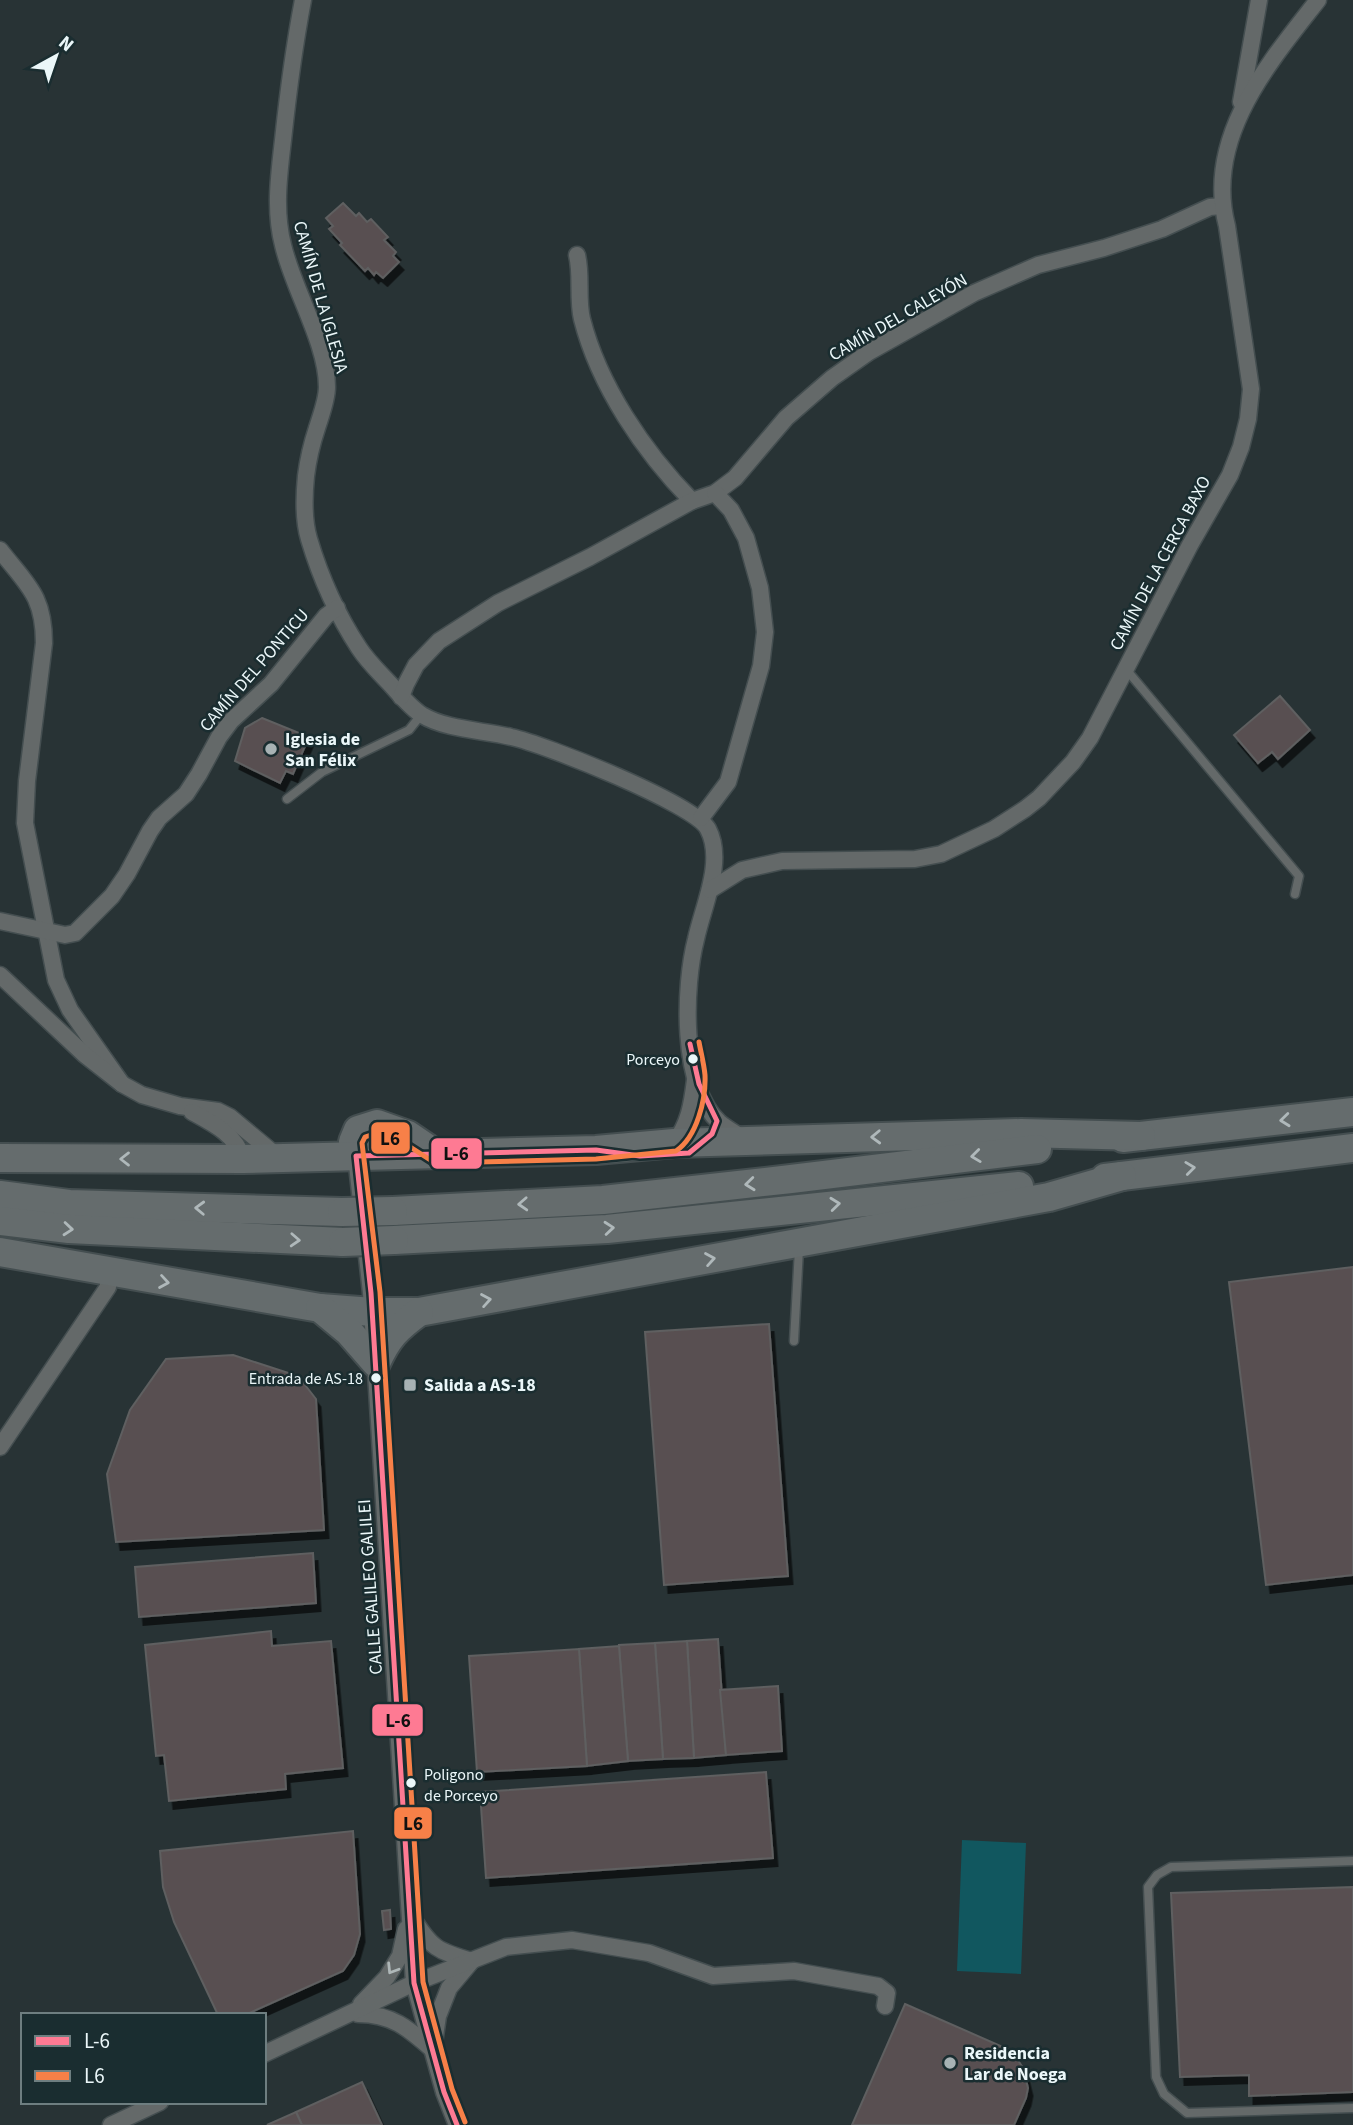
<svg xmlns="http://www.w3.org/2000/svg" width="1353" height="2125" font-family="'Source Sans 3',sans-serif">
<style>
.green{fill:#11575f}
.building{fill:#595051;stroke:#5e5f60;stroke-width:2;filter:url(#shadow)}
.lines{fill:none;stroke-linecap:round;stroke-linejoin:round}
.service-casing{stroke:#444e50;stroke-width:11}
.minor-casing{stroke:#444e50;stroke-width:19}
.trunk-casing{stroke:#444e50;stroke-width:32}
.service{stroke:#646969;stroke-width:8}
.minor{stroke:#646969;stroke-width:16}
.trunk{stroke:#656c6d;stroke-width:28}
.trunk-bridge-casing{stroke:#444e50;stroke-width:32;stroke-linecap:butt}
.trunk-bridge{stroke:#656c6d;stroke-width:28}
.bus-1-casing{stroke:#1a2d30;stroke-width:10}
.bus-2-casing{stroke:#1a2d30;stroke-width:10}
.bus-1{stroke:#fe7a93;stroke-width:5}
.bus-2{stroke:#f78048;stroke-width:5}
.oneway{stroke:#afb8ba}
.oneway2{stroke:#aeb7b8}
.poi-dot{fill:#a7b2b4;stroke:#1a2d30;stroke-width:2.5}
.bus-dot{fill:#ebf7f9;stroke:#1a2d30;stroke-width:2.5}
.labels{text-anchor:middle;stroke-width:5;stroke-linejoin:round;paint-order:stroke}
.bus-label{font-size:16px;fill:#ebf7f9;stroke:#1a2d30;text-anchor:end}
.street-label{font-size:18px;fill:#ebf7f9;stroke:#1a2d30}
.poi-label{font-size:18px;font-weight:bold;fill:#ebf7f9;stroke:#1a2d30;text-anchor:start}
.line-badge{stroke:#1a2d30;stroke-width:2.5}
.pale-badge-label{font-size:19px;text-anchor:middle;font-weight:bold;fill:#111}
</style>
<defs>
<filter id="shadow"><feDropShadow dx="4.5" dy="8" stdDeviation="0" flood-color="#0009"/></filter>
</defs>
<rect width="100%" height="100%" fill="#283335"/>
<polygon class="green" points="962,1840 1026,1843 1021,1974 957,1971"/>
<g class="building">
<polygon points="343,203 356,216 359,213 367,222 371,219 388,237 384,240 396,252 393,256 399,262 383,278 376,272 374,275 368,268 365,271 340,245 342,243 329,229 333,226 326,218"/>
<polygon points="1280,696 1310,730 1278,759 1272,752 1258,763 1234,735"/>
<polygon points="262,718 309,737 293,774 286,771 280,783 235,761 245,728"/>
<polygon points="1353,1267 1353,1575 1266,1585 1229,1282"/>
<polygon points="769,1324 788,1576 664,1585 645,1332"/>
<polygon points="233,1355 298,1376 316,1399 324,1530 116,1542 107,1474 130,1410 166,1359"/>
<polygon points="313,1553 316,1603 139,1617 135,1567"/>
<polygon points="271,1631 272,1646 331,1641 343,1768 285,1774 286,1789 169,1801 164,1755 156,1756 145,1645"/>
<polygon points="718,1639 726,1755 694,1758 687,1641"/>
<polygon points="687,1641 694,1758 663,1759 655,1643"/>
<polygon points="655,1643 663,1759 628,1761 619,1645"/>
<polygon points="619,1646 628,1761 587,1766 579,1649"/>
<polygon points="579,1649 587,1766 477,1772 469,1656"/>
<polygon points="778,1686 782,1751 726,1755 720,1690"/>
<polygon points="766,1772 773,1858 486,1878 480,1792"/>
<polygon points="353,1831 360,1934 354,1955 343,1971 245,2015 218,2015 174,1922 163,1887 160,1851"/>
<polygon points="1353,1887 1353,2092 1249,2096 1249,2075 1180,2077 1171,1893"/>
<polygon points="390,1910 391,1929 384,1930 382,1911"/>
<polygon points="905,2004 1012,2051 1023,2068 1028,2088 1026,2098 1014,2125 852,2125"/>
<polygon points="362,2082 382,2125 302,2125 296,2112"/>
<polygon points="296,2112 302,2125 267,2125"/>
</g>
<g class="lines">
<g class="service-casing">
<g id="service">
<polyline points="1125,668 1299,876 1295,894"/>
<polyline points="287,799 322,772 409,730 421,715"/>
<polyline points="794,1341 799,1249"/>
<polyline points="1353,1861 1171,1867 1157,1875 1148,1887 1156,2077 1164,2094 1187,2113 1353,2108"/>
</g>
</g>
<g class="minor-casing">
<g id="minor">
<path d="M 303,0 C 294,47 288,93 283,140 C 279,175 274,210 283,245 C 293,289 327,343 327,387 C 327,400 321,415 317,428 C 312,443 308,460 306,476 C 304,496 303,519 309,539 C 320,576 338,616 359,648 C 368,662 381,674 392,686 C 401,696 411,708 422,715 C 447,730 483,730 511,737 C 544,744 695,804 708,829 C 725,861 703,906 696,939 C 684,985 680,1086 719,1122 C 726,1128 735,1133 742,1138"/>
<polyline points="1241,102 1259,0"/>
<path d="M 577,255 C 582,275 577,298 582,319 C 599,386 644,452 692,501"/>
<path d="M 0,550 C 27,585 44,595 44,643 L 27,781 L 25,823 L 56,980 L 70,1010 L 122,1084"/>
<polyline points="401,697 406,684 416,665 439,641 498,603 590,557 692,501 715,493 735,478 786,418 832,378 869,352 974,293 1038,265 1104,248 1162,229 1210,207 1222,206"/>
<polyline points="701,818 728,782 761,666 765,632 760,588 746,538 731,510 715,493"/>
<path d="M 710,890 L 742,870 L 782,861 L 915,859 L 941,854 L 994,829 L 1025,809 L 1039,798 L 1073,762 L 1090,738 L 1190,545 L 1230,475 L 1241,447 L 1248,419 L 1251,389 L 1227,226 C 1204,138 1268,64 1318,0"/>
<polyline points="0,921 65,935 75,933 112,896 127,874 150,831 159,818 186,794 199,774 219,737 231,721 271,684 326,616 337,608"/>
<polyline points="0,975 85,1055 122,1084 142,1095 180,1106 218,1111 230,1117 278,1157"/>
<path d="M 192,1112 C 214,1124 235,1134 243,1159"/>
<path d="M 674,1143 C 689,1124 692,1104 695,1080"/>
<polyline points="356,1156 371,1293 414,1983 444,2092 457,2125"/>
<polyline points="0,1447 108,1287 108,1273"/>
<path d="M 412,1917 C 431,1948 437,1951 472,1961"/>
<polyline points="361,2004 387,1977 400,1956 406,1929"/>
<path d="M 358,2014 C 392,2014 408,2028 433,2050"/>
<polyline points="434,2043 438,2016 449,1988 470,1963"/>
<polyline points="264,2054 414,1983 506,1947 572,1940 649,1953 713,1976 794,1971 878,1986 887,1993 885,2006"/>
<polyline points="111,2125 160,2102"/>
</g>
</g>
<g class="trunk-casing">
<g id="trunk">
<polyline points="1123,1138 1353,1112"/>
<polyline points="356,1156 353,1142 358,1130 377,1124 408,1135 436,1154"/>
<polyline points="0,1158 243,1159 596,1150 674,1143 1021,1133 1141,1136"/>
<polyline points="1105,1178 1353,1148"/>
<polyline points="0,1195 69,1204 342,1212"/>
<polyline points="393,1211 603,1200 791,1179 1037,1149"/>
<polyline points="0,1221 69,1229 343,1242"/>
<polyline points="394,1240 607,1229 1019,1186"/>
<polyline points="0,1252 320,1308 373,1312 419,1312 1049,1197 1122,1176"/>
<path d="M 320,1308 L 349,1332 L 376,1363 C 388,1337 396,1329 419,1312"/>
</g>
</g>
<use href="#service" class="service"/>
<use href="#minor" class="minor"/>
<use href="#trunk" class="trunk"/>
<g class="trunk-bridge-casing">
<g id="trunk-bridge">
<polyline points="342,1212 393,1211"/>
<polyline points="343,1242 394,1240"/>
</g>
</g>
<use href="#trunk-bridge" class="trunk-bridge"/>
<g class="bus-1-casing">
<polyline id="bus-1" points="457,2125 444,2092 414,1983 371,1293 356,1156 596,1150 640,1156 689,1153 712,1134 717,1121 699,1084 690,1044"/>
</g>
<g class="bus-2-casing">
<path id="bus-2" d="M 465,2122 L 452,2089 L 423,1982 L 380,1292 L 362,1143 L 365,1137 L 377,1133 L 404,1143 L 435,1163 L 596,1159 L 676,1151 C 697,1137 706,1099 705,1075 C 704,1064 701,1053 699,1042"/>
</g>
<use href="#bus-1" class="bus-1"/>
<use href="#bus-2" class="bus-2"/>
</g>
<defs><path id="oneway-chevron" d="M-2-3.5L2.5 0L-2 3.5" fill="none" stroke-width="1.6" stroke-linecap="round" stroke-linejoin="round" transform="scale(1.75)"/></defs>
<g class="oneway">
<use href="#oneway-chevron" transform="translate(1285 1120) rotate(174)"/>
<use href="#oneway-chevron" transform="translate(876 1137) rotate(178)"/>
<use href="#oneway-chevron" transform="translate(976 1156) rotate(173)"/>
<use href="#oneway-chevron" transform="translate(125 1159) rotate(-180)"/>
<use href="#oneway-chevron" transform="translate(1190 1168) rotate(-7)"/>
<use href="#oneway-chevron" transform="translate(750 1184) rotate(174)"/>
<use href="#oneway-chevron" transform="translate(523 1204) rotate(177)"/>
<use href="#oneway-chevron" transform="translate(835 1204) rotate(-6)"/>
<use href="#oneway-chevron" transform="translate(200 1208) rotate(-178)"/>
<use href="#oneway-chevron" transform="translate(609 1228) rotate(-5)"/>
<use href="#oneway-chevron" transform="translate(68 1229) rotate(5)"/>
<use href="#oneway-chevron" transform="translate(295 1240) rotate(3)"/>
<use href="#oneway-chevron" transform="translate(710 1259) rotate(-10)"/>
<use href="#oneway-chevron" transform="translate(164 1282) rotate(9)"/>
<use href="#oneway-chevron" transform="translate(486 1300) rotate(-10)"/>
</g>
<use class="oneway2" href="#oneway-chevron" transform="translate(392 1969) rotate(122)"/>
<g class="poi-dot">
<circle cx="271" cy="749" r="7"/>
<rect x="403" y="1378" width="14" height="14" rx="3.5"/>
<circle cx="950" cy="2063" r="7"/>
</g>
<g class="bus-dot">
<circle cx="693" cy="1059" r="6"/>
<circle cx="376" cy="1378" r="6"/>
<circle cx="411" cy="1783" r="6"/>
</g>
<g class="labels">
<g class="bus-label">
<text x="680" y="1065">Porceyo</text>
<text x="363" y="1384">Entrada de AS-18</text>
<text x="424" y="1780" text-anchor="start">Poligono<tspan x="424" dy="21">de Porceyo</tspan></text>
</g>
<g class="street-label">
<text transform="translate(321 297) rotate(74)" y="6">CAMÍN DE LA IGLESIA</text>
<text transform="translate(898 317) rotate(-30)" y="6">CAMÍN DEL CALEYÓN</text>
<text transform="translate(1160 563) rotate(-62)" y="6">CAMÍN DE LA CERCA BAXO</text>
<text transform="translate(254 670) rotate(-49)" y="6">CAMÍN DEL PONTICU</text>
<text transform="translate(370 1587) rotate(-94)" y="6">CALLE GALILEO GALILEI</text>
</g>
<g class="poi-label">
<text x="285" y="745">Iglesia de<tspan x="285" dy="21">San Félix</tspan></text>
<text x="424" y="1391">Salida a AS-18</text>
<text x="964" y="2059">Residencia<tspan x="964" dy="21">Lar de Noega</tspan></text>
</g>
</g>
<g class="line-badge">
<rect x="370" y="1121" width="41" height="34" rx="7" fill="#f78048"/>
<rect x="430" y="1137" width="53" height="33" rx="7" fill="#fe7a93"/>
<rect x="371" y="1703" width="53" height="34" rx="7" fill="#fe7a93"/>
<rect x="393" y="1806" width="40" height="34" rx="7" fill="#f78048"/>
</g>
<g class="pale-badge-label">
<text x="390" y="1145">L6</text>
<text x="456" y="1160">L-6</text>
<text x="398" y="1727">L-6</text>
<text x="413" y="1830">L6</text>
</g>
<rect x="21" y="2013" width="245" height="91" fill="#1a2d30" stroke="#6e7e80" stroke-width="2"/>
<rect x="35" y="2036" width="35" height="10" fill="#fe7a93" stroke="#6e7e80" stroke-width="2"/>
<text x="84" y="2048" font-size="21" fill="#ebf7f9">L-6</text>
<rect x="35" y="2071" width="35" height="10" fill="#f78048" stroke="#6e7e80" stroke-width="2"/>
<text x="84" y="2083" font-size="21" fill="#ebf7f9">L6</text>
<g transform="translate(56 56) rotate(40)" stroke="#1a2d30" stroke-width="5" paint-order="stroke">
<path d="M0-5L12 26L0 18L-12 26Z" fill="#ebf7f9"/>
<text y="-10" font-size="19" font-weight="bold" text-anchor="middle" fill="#ebf7f9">N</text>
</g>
</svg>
